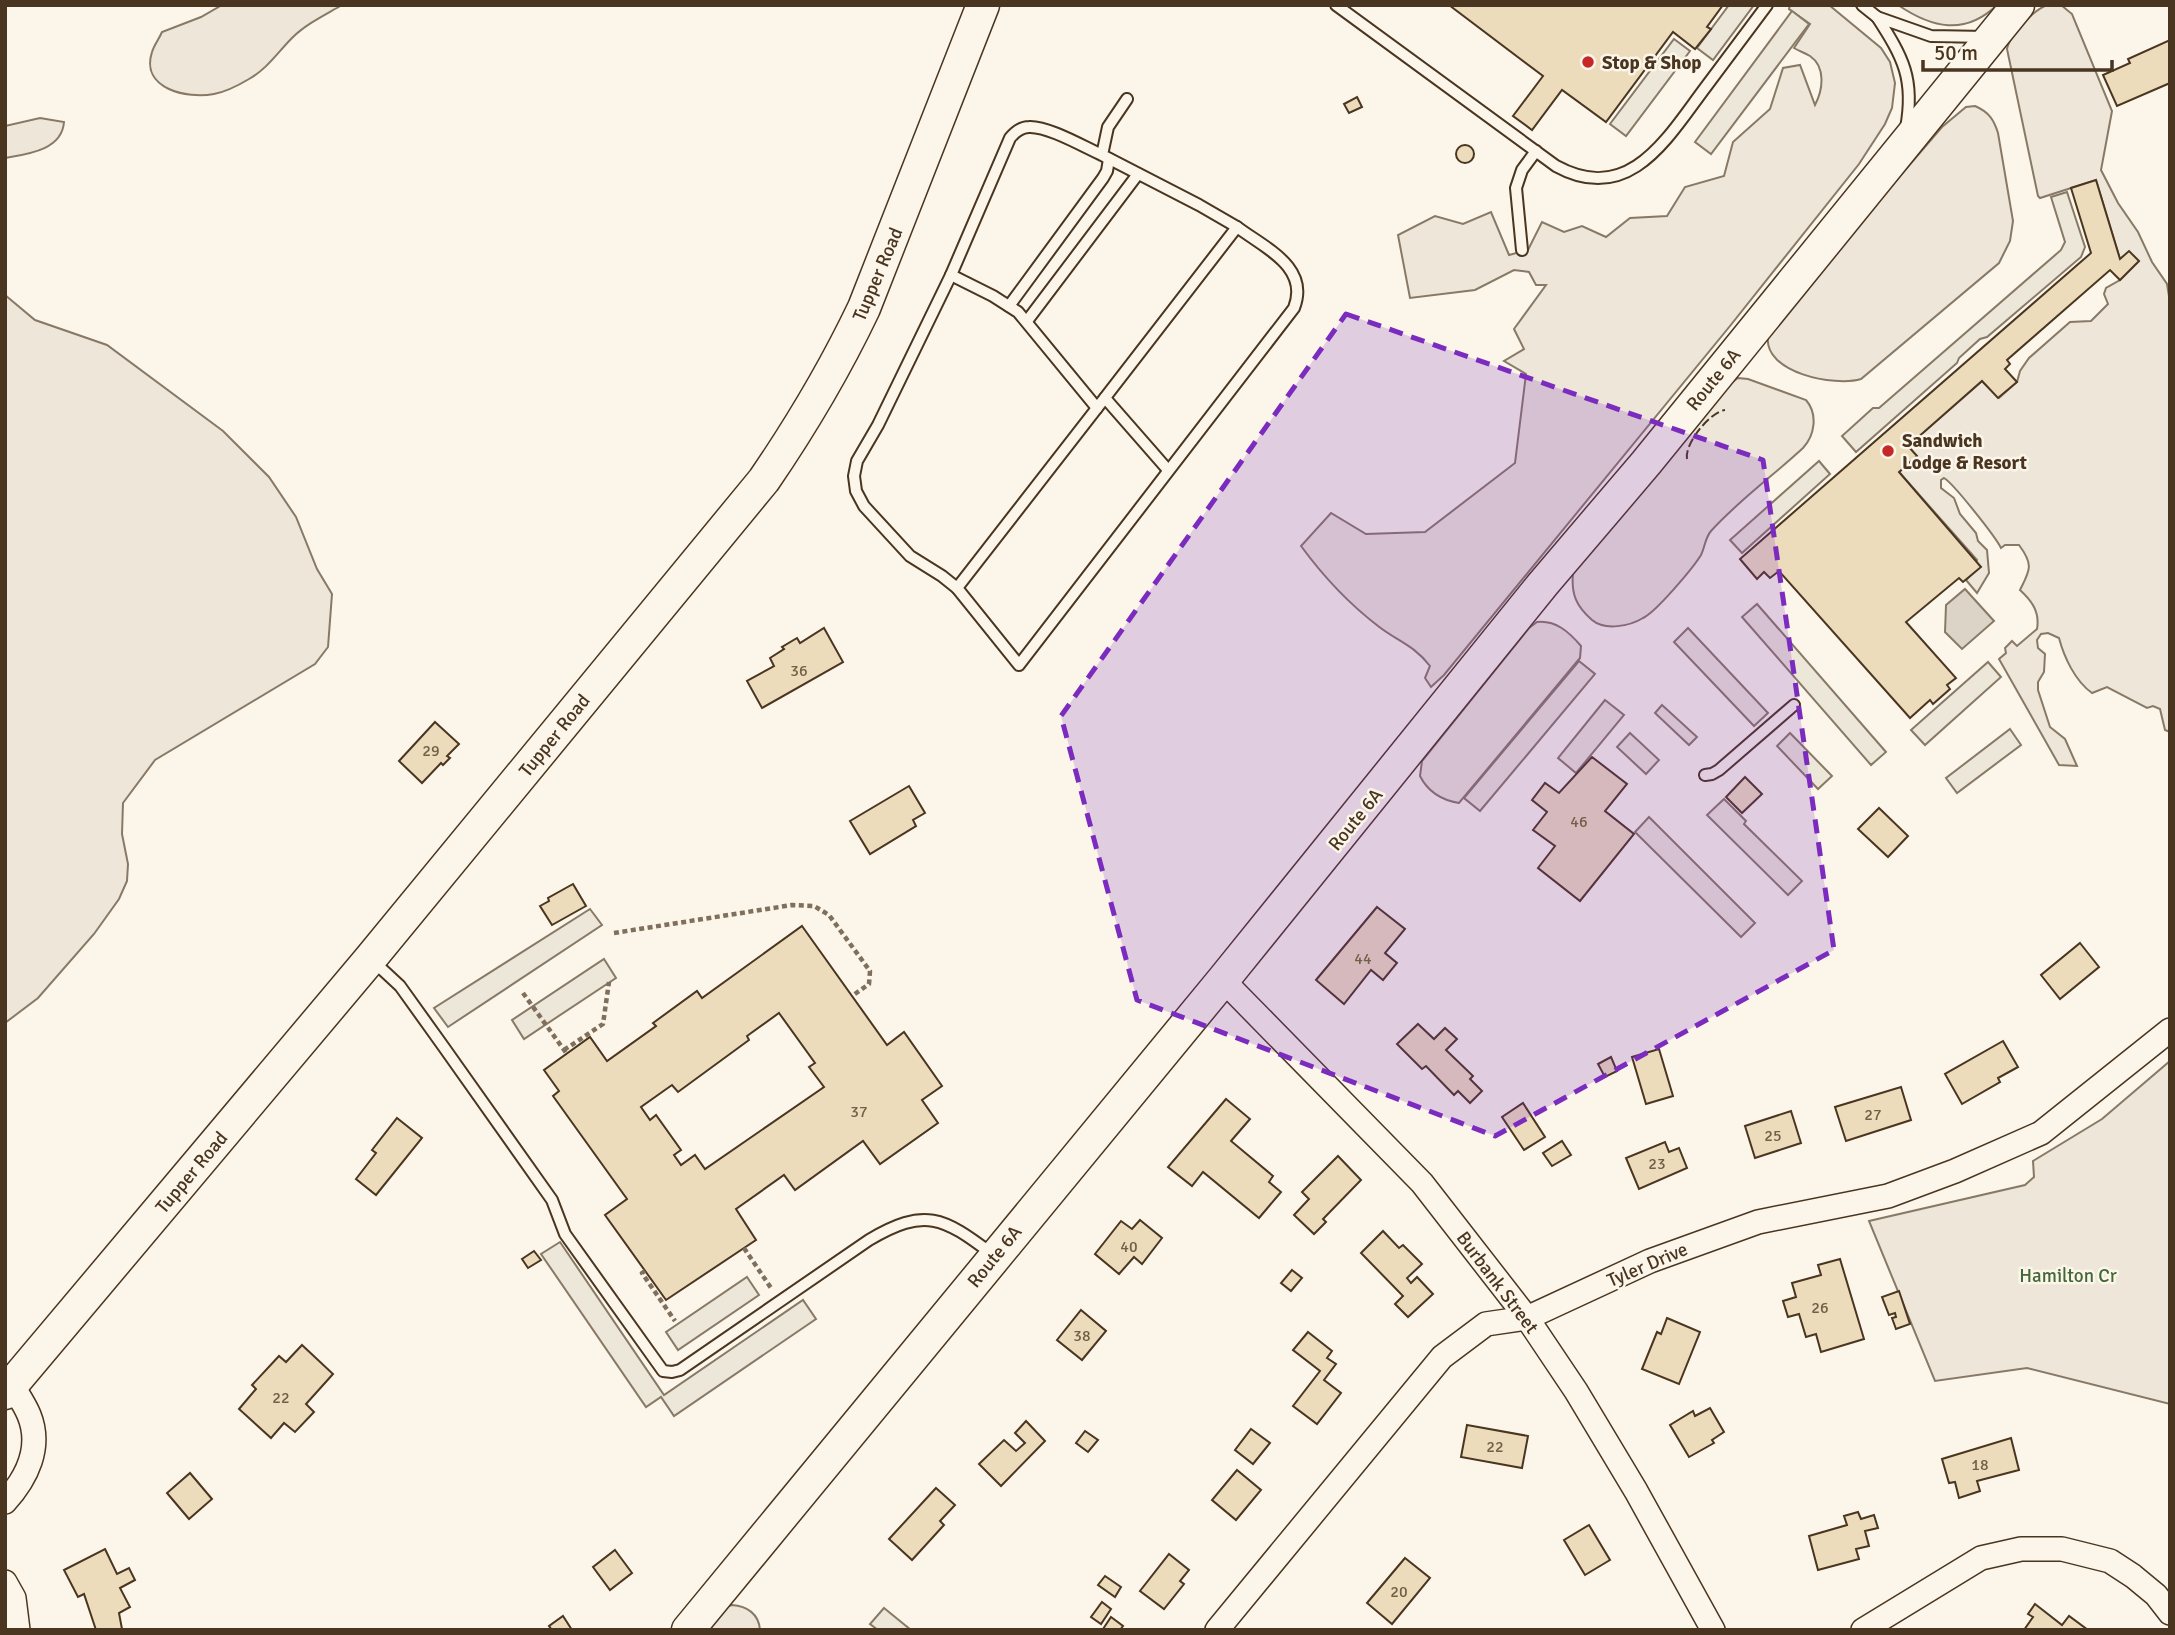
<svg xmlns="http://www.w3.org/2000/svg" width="2175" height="1635" font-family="Signika,sans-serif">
<rect width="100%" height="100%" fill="#fbf6e9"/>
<g fill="#ede6d9" stroke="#887966" stroke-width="2">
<path d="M 222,5 L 342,5 C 325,15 306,24 292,38 C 278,52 267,69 249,79 C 239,85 225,92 214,94 C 187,99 140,89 152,52 C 154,45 159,39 162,32 L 201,17 Z"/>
<path d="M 1790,5 L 1829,5 L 1881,48 L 1890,62 L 1895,83 L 1892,108 L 1885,124 L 1859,164 L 1730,326 L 1444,675 L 1431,687 L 1425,678 L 1430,666 C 1414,645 1397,641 1378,626 C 1348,603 1323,576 1301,546 L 1331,513 L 1366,534 L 1425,532 L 1515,463 L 1526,374 L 1504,361 L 1524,349 L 1514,329 L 1546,285 L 1536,285 L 1529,272 L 1514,270 L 1475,290 L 1410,298 L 1398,235 L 1435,216 L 1463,224 L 1491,212 L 1509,255 L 1528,250 L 1542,222 L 1564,232 L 1582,226 L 1606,237 L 1630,218 L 1667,216 L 1685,187 L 1724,176 L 1733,142 L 1770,109 L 1783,68 L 1800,65 L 1815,105 C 1823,90 1826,67 1810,56 C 1805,53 1799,51 1794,48 L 1810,24 L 1789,9 Z"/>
<path d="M 1898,5 L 1997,5 C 1965,36 1932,28 1898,5 Z"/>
<path d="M 2048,5 L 2061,5 L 2072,14 L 2112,111 L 2101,170 L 2118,203 L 2138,232 L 2152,262 L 2167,284 L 2170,302 L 2170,732 L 2165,730 L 2160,709 L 2153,706 L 2147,708 L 2107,687 L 2092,693 C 2075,681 2064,657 2059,638 L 2048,633 L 2041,634 L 2037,640 L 2038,648 L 2045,654 L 2044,672 L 2038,682 L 2038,690 L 2050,727 L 2065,739 L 2077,766 L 2059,765 L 1999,659 L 2006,653 L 2005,648 L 2012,641 L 2017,646 L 2037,629 C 2040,612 2032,601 2020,590 C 2030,570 2034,565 2019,545 L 2005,545 L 2001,548 C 1995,536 1953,483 1944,478 L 1941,480 L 1941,488 L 1954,498 L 1960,514 L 1976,533 L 1978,541 L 1987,550 L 1989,573 L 1977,593 L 1966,580 L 1980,567 L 1976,562 L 1977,560 L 1899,472 L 1917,457 L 1908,446 L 1982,381 L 1999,398 L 2017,382 L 2020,371 L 2029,358 L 2070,322 L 2091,321 L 2108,304 L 2104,294 L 2106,288 L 2120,280 L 2138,262 L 2120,259 L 2096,180 L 2040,198 L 2038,196 L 2007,49 C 2009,36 2035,8 2048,5 Z"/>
<path d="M 1975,106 C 1989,112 1994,120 1998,133 L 2013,221 L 2010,241 L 1999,263 L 1861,379 C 1835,387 1763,373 1768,336 L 1881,198 L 1942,127 L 1966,107 Z"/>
<path d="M 40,118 L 64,122 C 62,150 28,154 5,158 L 5,126 Z"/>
<path d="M 5,295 L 35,320 L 107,345 L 223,431 L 269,477 L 296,517 L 317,569 L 332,594 L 328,647 L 315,664 L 155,760 L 123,803 L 122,834 L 128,864 L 127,881 L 119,899 L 94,934 L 38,998 L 5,1023 Z"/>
<path d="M 1738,378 L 1748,379 L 1806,400 C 1818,414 1815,435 1803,448 C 1774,475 1738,501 1711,531 C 1705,538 1705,547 1701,555 C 1693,568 1656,612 1643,618 C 1630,626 1605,631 1592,620 C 1576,606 1571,594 1573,573 L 1728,385 Z"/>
<path d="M 1537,622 C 1556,620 1569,632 1581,646 L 1580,658 L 1459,803 C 1441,800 1428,792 1420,776 L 1422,761 L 1529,628 Z"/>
<path d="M 2170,1061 L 2170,1404 L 2027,1368 L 1935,1381 L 1869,1221 L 2025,1185 L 2034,1177 L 2033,1161 L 2102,1119 Z"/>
<path d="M 732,1605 C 747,1606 759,1614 760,1630 L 706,1630 L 726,1607 Z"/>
</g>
<g fill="#ede7d9" stroke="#887966" stroke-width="2">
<path d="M 1729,5 L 1754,5 L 1713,60 L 1697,48 Z"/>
<path d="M 1792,11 L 1809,24 L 1711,154 L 1695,142 Z"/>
<path d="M 1674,39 L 1690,51 L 1626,136 L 1610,124 Z"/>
<path d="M 2067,192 L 2085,247 L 2081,257 L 1987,337 L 1980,339 L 1959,358 L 1957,363 L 1856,452 L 1842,436 L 1873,408 L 1879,408 L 2061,250 L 2065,242 L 2051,197 Z"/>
<path d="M 1819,461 L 1830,474 L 1742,553 L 1730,540 Z"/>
<path d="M 1757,604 L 1886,752 L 1871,765 L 1742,617 Z"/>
<path d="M 1688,628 L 1768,713 L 1754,726 L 1674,642 Z"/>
<path d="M 1579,661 L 1595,674 L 1480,811 L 1464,798 Z"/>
<path d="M 1988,662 L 2001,677 L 1925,745 L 1911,730 Z"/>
<path d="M 1605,700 L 1624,715 L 1576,773 L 1558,758 Z"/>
<path d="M 1662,705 L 1697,737 L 1689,745 L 1655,713 Z"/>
<path d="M 2010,729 L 2021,745 L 1957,793 L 1946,778 Z"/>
<path d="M 1630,733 L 1659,760 L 1646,774 L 1617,747 Z"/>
<path d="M 1790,733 L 1832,776 L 1818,789 L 1777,746 Z"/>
<path d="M 1724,799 L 1746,821 L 1744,824 L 1802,881 L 1788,895 L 1707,815 Z"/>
<path d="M 1649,817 L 1755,923 L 1741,937 L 1635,832 Z"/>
<path d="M 590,909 L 602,925 L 448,1027 L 434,1008 Z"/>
<path d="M 604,959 L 616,978 L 524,1039 L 512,1020 Z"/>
<path d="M 560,1242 L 664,1395 L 803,1300 L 816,1319 L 674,1416 L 661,1397 L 646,1407 L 541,1254 Z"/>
<path d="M 747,1277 L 759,1295 L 678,1350 L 666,1332 Z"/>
<path d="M 884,1608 L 911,1630 L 878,1630 L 870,1624 Z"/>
</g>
<path fill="#dcd4c6" stroke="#887966" stroke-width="2" d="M 1965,589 L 1994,621 L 1962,649 L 1945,632 L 1946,605 Z"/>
<g fill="#ecdcbc" stroke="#4a3520" stroke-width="2" fill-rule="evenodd">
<path d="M 1449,5 L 1723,5 L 1707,27 L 1711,29 L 1695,49 L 1673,32 L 1606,122 L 1562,90 L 1532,130 L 1513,116 L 1543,76 Z"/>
<path d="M 2170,40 L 2170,83 L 2117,106 L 2103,75 L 2130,63 L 2128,59 Z"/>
<path d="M 1357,97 L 1362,107 L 1349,113 L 1344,104 Z"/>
<circle cx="1465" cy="154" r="9"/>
<path d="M 2096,180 L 2120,259 L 2129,251 L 2139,261 L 2120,280 L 2110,270 L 2007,360 L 2010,364 L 2005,369 L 2017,382 L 1998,398 L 1982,381 L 1908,446 L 1917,456 L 1899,472 L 1981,567 L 1963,582 L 1959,578 L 1906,622 L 1956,678 L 1947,685 L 1950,689 L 1933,704 L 1930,700 L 1910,718 L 1779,571 L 1770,578 L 1764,572 L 1757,579 L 1740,559 L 2091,253 L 2071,188 Z"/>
<path d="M 824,628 L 843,662 L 762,708 L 747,681 L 774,666 L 770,658 L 784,649 L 782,647 L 797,638 L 800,643 Z"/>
<path d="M 435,722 L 459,744 L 447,756 L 450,758 L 443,765 L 441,763 L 422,783 L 399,761 Z"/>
<path d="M 1592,757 L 1627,784 L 1605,811 L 1634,834 L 1580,901 L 1538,868 L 1555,846 L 1533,830 L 1547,812 L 1532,800 L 1545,783 L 1559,793 Z"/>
<path d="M 1745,777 L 1762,794 L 1742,813 L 1726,797 Z"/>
<path d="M 909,786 L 925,813 L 913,820 L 916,826 L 870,854 L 850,821 Z"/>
<path d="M 1879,808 L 1908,836 L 1888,857 L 1858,829 Z"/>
<path d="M 573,884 L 586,906 L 552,925 L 540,906 L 549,901 L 548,898 Z"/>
<path d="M 1377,907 L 1405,929 L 1385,953 L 1397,963 L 1383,980 L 1371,970 L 1344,1004 L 1316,980 Z"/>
<path d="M 802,926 L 887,1045 L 904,1032 L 942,1086 L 922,1100 L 938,1123 L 880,1164 L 863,1141 L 795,1190 L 784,1175 L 736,1209 L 756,1240 L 666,1300 L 605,1215 L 627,1199 L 553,1096 L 559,1091 L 544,1070 L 590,1037 L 607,1061 L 656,1026 L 653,1023 L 697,991 L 702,998 ZM 779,1013 L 815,1063 L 809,1067 L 824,1087 L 705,1169 L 695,1155 L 681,1165 L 674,1155 L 681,1150 L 656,1115 L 650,1120 L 641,1107 L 672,1085 L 678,1092 L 749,1040 L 747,1036 Z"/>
<path d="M 2080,943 L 2099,967 L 2060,999 L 2041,975 Z"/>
<path d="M 1418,1024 L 1434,1039 L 1445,1028 L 1457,1039 L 1446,1050 L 1473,1076 L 1470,1079 L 1482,1091 L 1470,1103 L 1458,1091 L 1454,1095 L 1426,1066 L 1422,1069 L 1397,1044 Z"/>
<path d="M 2003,1041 L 2018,1067 L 1998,1078 L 2000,1082 L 1962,1104 L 1945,1074 Z"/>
<path d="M 1659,1049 L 1673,1096 L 1646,1104 L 1632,1057 Z"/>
<path d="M 1611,1057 L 1617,1071 L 1605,1077 L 1598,1064 Z"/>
<path d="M 1901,1087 L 1911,1120 L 1846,1141 L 1835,1107 Z"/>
<path d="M 1226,1099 L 1250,1119 L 1231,1141 L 1273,1176 L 1269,1182 L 1281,1192 L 1259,1218 L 1203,1172 L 1192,1186 L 1168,1167 Z"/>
<path d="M 1523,1103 L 1545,1137 L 1524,1150 L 1502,1117 Z"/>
<path d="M 1791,1111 L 1801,1143 L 1755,1158 L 1745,1126 Z"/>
<path d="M 397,1118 L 422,1138 L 376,1195 L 356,1179 L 376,1153 L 372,1150 Z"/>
<path d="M 1562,1141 L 1571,1155 L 1552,1166 L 1543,1153 Z"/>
<path d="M 1665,1142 L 1669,1152 L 1679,1148 L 1687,1168 L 1639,1189 L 1626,1158 Z"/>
<path d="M 1338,1156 L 1361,1180 L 1323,1219 L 1326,1222 L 1314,1234 L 1294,1215 L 1309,1199 L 1302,1192 Z"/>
<path d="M 1140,1220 L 1162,1238 L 1142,1264 L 1134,1257 L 1119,1274 L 1095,1254 L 1121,1221 L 1132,1229 Z"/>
<path d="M 1383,1231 L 1399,1248 L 1403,1245 L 1422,1264 L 1407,1278 L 1411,1283 L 1417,1277 L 1433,1294 L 1408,1317 L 1395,1304 L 1403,1296 L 1361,1253 Z"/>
<path d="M 534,1251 L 541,1260 L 528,1268 L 522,1259 Z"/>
<path d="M 1840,1259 L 1864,1339 L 1821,1352 L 1816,1334 L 1806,1337 L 1799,1314 L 1788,1317 L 1783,1301 L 1796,1297 L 1792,1283 L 1821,1275 L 1818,1265 Z"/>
<path d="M 1292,1270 L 1302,1278 L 1291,1291 L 1281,1283 Z"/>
<path d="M 1899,1291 L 1910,1324 L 1896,1329 L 1892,1318 L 1896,1317 L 1895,1313 L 1889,1315 L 1882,1297 Z"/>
<path d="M 1081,1310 L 1106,1331 L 1082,1360 L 1057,1340 Z"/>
<path d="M 1667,1318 L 1700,1332 L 1679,1384 L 1642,1369 L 1657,1332 L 1661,1334 Z"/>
<path d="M 1308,1332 L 1332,1351 L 1327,1358 L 1336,1364 L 1324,1380 L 1341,1393 L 1317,1424 L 1293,1406 L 1320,1371 L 1293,1350 Z"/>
<path d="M 302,1345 L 333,1374 L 306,1404 L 314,1412 L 295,1432 L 284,1423 L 271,1438 L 239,1409 L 256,1389 L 252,1385 L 279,1356 L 286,1362 Z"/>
<path d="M 1710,1408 L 1724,1432 L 1712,1440 L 1714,1443 L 1689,1457 L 1670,1425 L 1693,1411 L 1695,1416 Z"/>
<path d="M 1026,1421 L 1045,1441 L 1001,1486 L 979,1464 L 1004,1440 L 1016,1451 L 1025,1443 L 1015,1433 Z"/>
<path d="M 1467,1425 L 1528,1436 L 1522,1468 L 1461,1457 Z"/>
<path d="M 1251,1429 L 1270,1443 L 1253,1464 L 1235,1450 Z"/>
<path d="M 1085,1431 L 1098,1440 L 1088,1452 L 1076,1443 Z"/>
<path d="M 2011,1438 L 2019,1470 L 1977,1481 L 1980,1491 L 1959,1498 L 1955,1482 L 1949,1483 L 1942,1459 Z"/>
<path d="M 1237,1470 L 1261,1490 L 1236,1520 L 1212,1500 Z"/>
<path d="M 190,1473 L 212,1499 L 189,1519 L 167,1493 Z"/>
<path d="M 936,1488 L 955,1505 L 940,1521 L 944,1525 L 912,1560 L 889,1539 Z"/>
<path d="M 1858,1512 L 1861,1519 L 1874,1515 L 1878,1528 L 1865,1531 L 1869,1546 L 1856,1549 L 1859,1559 L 1818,1570 L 1809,1536 L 1847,1525 L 1844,1516 Z"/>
<path d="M 1589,1525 L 1610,1560 L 1585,1575 L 1564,1540 Z"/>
<path d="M 105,1549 L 117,1574 L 129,1568 L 135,1580 L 120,1588 L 130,1607 L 119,1613 L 122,1629 L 96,1630 L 84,1594 L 78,1597 L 64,1570 Z"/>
<path d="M 615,1550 L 632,1573 L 610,1590 L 593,1567 Z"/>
<path d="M 1169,1554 L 1189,1570 L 1180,1581 L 1184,1584 L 1164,1609 L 1140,1591 Z"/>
<path d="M 1405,1558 L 1430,1578 L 1392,1624 L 1367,1603 Z"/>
<path d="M 1105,1576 L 1121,1587 L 1115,1597 L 1098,1585 Z"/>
<path d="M 1102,1602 L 1111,1609 L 1101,1624 L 1091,1617 Z"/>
<path d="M 2035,1604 L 2062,1625 L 2069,1616 L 2088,1630 L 2024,1630 L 2033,1617 L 2028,1614 Z"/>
<path d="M 563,1616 L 572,1630 L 552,1630 L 549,1626 Z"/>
<path d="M 1111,1617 L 1123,1626 L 1120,1630 L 1103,1629 Z"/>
</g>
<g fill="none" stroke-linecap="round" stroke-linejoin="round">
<g stroke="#4a3520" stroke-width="14">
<g id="lane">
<path d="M 1336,5 L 1556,166 C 1627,205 1665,142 1702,92 C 1724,63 1745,34 1767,5"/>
<path d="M 1862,5 L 1877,17"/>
<path d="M 1906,128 C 1915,79 1903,57 1877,17 L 1931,36 L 1986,37"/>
<path d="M 1102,155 C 1084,147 1048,126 1029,127 C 1021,127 1015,132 1010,138 L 951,275 L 993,296 L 1018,312 L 1097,408 L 1237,227 L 1199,205 L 1102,155 L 1108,127 L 1127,99"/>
<path d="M 1522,250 L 1516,188 L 1522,170 L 1536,151"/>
<path d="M 951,275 L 878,425 L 857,461 L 854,476 L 856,491 L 864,506 L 910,556 L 942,576 L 957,588"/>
<path d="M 1009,306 L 1103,178 L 1107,171 L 1109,159"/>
<path d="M 1027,321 L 1138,174"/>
<path d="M 1105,398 L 1168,470"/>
<path d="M 1097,408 L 957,588 L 1019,665 L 1294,308 C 1310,267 1265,248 1237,227"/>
<path d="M 1705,775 L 1712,774 L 1719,770 L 1794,705"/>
<path d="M 372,960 L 400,986 L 443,1046 L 552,1200 L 565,1234 L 663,1371 L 672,1372 L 680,1370 L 869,1240 C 925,1207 943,1217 992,1254"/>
</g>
</g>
<g stroke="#4a3520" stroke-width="26">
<g id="street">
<path d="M 1223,980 L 1422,1183 L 1527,1318 L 1576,1391 L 1636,1491 L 1713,1630"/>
<path d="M 5,1502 C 27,1478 42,1447 29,1415 C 25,1405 18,1395 12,1385"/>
<path d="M 5,1582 L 14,1598 L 18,1630"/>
<path d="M 1217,1630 L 1442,1357 L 1486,1324 L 1527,1318 L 1650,1261 L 1758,1222 L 1888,1196 L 1955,1171 L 2041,1133 L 2170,1030"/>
<path d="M 1863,1630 L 1981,1558 L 2021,1549 L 2062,1549 L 2110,1561 L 2133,1576 L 2156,1595 L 2170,1613"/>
</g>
</g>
<g stroke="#4a3520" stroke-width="35">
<g id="secondary">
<path d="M 5,1393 L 370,959 L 764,480 C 803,423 834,371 864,308 L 983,5"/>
<path d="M 688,1630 L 1223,980 L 1543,584 L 1646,463 L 2018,5"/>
</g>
</g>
<g stroke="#7f6f5c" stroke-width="4.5" stroke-dasharray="5 3.5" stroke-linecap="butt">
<path d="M 614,933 L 792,905 L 814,906 L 829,915 L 870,971 L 869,984 L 852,996"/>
<path d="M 523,993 L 567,1054"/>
<path d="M 564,1050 L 603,1024 L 609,982"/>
<path d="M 744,1248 L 771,1288"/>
<path d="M 645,1271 L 642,1273 L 675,1321"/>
</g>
<use href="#lane" stroke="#fbf6e9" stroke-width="10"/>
<use href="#street" stroke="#fbf6e9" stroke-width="23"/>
<use href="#secondary" stroke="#fbf6e9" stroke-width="32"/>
<path stroke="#4a3520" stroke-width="2" stroke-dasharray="9 3.5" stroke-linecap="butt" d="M 1687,459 C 1684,444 1710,412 1725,410"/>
</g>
<path fill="#7b2cbf" fill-opacity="0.2" stroke="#7b2cbf" stroke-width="5" stroke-dasharray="14 9" stroke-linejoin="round" d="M 1346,314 L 1763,460 L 1834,950 L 1495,1136 L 1137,1000 L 1061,716 Z"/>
<g fill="#c62828" stroke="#fbf6e9" stroke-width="2.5">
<circle cx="1588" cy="62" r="7"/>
<circle cx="1888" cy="451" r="7"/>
</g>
<g text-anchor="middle" stroke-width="5" stroke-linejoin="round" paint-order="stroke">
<g font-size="16" fill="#725f47">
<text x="799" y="676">36</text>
<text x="431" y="756">29</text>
<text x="1579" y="827">46</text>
<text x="1363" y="964">44</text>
<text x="859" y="1117">37</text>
<text x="1873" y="1120">27</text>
<text x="1773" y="1141">25</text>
<text x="1657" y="1169">23</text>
<text x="1129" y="1252">40</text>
<text x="1820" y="1313">26</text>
<text x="1082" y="1341">38</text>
<text x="281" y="1403">22</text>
<text x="1495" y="1452">22</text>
<text x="1980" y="1470">18</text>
<text x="1399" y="1597">20</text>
</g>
<g font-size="19" font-weight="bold" fill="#4a3520" stroke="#fbf6e9" text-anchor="start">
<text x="1602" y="69">Stop &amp; Shop</text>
<text x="1902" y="447">Sandwich<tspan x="1902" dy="22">Lodge &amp; Resort</tspan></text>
</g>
<g font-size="19" fill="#4a3520" stroke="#fbf6e9">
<text transform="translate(877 274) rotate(-67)" y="7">Tupper Road</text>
<text transform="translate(1713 379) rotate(-51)" y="7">Route 6A</text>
<text transform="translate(554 735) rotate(-51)" y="7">Tupper Road</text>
<text transform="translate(1355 819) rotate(-51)" y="7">Route 6A</text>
<text transform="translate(191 1172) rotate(-50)" y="7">Tupper Road</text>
<text transform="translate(994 1256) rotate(-51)" y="7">Route 6A</text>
<text transform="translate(1647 1264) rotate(-23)" y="7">Tyler Drive</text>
<text transform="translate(1498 1282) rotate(53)" y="7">Burbank Street</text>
</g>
<g font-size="19" fill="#436837" stroke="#fbf6e9">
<text x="2068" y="1282">Hamilton Cr</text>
</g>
</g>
<rect width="2175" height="1635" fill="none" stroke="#4a3520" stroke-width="14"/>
<path d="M1923 60v10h189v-10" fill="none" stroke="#4a3520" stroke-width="3.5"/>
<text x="1934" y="60" font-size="21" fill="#4a3520" stroke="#fbf6e9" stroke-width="5" paint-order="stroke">50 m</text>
</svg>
